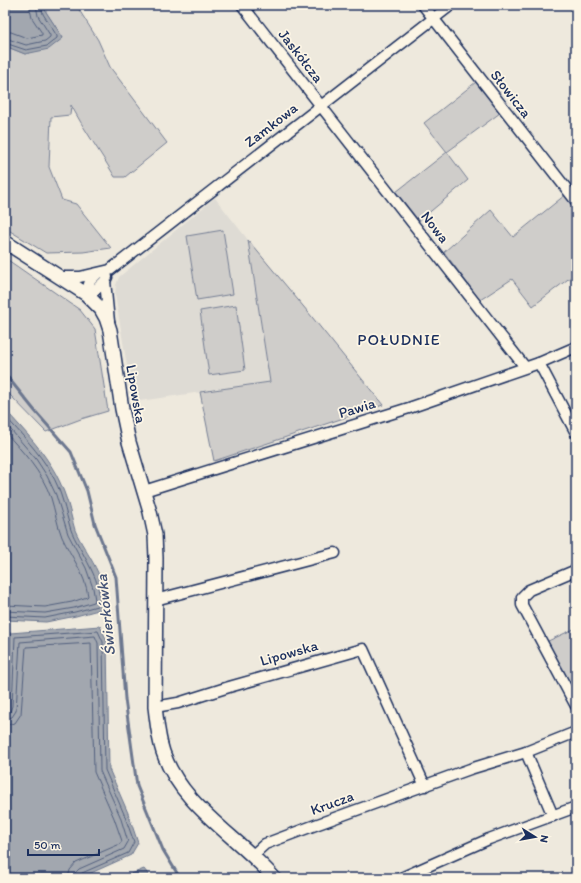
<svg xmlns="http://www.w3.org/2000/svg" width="581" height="883" font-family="Itim,sans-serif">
<rect width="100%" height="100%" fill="#eee9dd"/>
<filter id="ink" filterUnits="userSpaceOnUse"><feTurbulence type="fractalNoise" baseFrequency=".025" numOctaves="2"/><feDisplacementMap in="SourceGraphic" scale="8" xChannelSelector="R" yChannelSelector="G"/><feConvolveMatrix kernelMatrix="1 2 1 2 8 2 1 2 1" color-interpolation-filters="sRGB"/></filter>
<g filter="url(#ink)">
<path fill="#dedbd4" d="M 215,198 L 248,240 L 270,382 L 133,402 L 115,294 L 116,285 L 119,277 Z"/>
<g fill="#cfcdca" stroke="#757e94">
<path d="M 44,5 L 76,5 L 98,40 L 110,67 L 167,143 L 125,177 L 115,177 C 101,153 84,130 71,105 L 70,115 L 51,117 L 49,167 L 62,200 L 76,204 L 111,248 L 83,252 L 46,253 L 5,228 L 5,46 L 25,54 L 63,38 L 46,12 Z"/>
<path d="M 476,82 L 500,113 L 447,152 L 468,180 L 419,221 L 396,192 L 447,152 L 424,123 Z"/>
<path d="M 565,195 L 576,209 L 576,273 L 533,306 L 512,279 L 480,300 L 444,252 L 491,210 L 513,237 Z"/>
<path d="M 223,230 L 233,294 L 197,300 L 187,236 Z"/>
<path d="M 248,240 L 308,312 L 383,405 L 214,461 L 200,392 L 270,382 Z"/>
<path d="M 5,258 L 80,310 L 95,329 L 108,411 L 81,419 L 46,432 L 9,394 L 5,385 Z"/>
<path d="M 236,305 L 245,370 L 209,375 L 200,311 Z"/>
<path d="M 576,628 L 576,695 L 546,642 Z"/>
<path d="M 10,633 L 8,705 L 5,722 L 5,641 Z"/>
</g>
<g fill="#a2a7af" stroke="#6c778f">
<path d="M 5,5 L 44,5 L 46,12 L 63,38 L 49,49 L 25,54 L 5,46 Z"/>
<path d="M 5,411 C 11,415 15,421 20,426 C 38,446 55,467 64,492 C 69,504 71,517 75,530 C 85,554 111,580 102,609 L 76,616 L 46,622 L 5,620 Z"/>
<path d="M 100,626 L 107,641 L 109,769 L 128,813 L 138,843 L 131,855 L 80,878 L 5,878 L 5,722 L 8,705 L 10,633 Z"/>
<path d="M 144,869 L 151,878 L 121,878 Z"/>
</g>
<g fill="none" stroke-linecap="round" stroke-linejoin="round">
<g stroke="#515f7e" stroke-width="1">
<path d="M 5,32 L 11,32 L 27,38 L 42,35 L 42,33 L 32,18 L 29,5"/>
<path d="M 5,38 L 26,45 L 45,41 L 50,37 L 50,35 L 38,16 L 36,5"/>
<path d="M 5,43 L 26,50 L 47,46 L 57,38 L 57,36 L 43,14 L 41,5"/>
<path d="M 5,416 C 21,434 39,452 51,473 C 62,491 65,511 71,530 C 77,547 109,590 97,606 L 75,612 L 45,618 L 5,616"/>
<path d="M 5,423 L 36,459 L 47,476 L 56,495 L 68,534 L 86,568 L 93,588 L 95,600 L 94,602 L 74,608 L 45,613 L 5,611"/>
<path d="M 5,432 C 23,452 42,472 51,498 C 55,511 57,524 62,537 C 71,557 85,573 88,596 L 87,597 L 72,602 L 45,607 L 5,605"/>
<path d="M 5,714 L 10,712 L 12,706 L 15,637 L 98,631 L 103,642 L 105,770 L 124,814 L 134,842 L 128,853 L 82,873 L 80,875 L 79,878"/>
<path d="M 5,719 L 12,717 L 16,711 L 20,642 L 95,636 L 98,643 L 100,771 L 120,816 L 128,842 L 124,849 L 79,869 L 75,873 L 74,878"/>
<path d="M 5,725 L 15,723 L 21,714 L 26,647 L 91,643 L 94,772 L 114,818 L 122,841 L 120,844 L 76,863 L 70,870 L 68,878"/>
</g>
<path stroke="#6c778f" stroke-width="3" d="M 5,369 L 6,375 L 35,411 L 71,452 L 87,491 L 95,524 L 116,577 L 125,699 L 137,786 L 163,850 L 180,878"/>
<g stroke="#1b2f5e" stroke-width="13">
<g id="minor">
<path d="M 242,5 L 525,367"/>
<path d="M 423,5 L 576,201"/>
<path d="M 60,277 L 80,277 L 110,270 L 451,5"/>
<path d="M 105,281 L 109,322"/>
<path d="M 86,294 L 90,281 L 97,274"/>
<path d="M 89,296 L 105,281 L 107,277"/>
<path d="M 539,363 L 576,433"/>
<path d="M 144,491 L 409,408 L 539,363 L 576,347"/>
<path d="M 576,570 L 529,590 L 522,597 L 522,605 L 576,706"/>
<path d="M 155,600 L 335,553"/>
<path d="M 155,707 L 178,703 L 229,687 L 363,649 L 425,786"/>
<path d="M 526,752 L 553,816"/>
<path d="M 253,855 L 265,844 L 318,824 L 470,769 L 526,752 L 576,732"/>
<path d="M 401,878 L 489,839 L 576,807"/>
</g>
</g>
<g stroke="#1b2f5e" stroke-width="16">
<path id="tertiary" d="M 5,242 L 86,294 L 101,309 L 106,318 L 110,330 L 122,409 L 129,442 L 150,512 L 155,535 L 156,558 L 155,707 C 157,722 158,737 163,752 C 181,806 239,837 274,878"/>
</g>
<use href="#minor" stroke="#fcf5e5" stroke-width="10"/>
<use href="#tertiary" stroke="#fcf5e5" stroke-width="13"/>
</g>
</g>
<g text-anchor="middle" stroke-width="3.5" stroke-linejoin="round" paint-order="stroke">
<g font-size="15" fill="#1b2f5e" stroke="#fcf5e5">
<text transform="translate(301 56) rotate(52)" y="5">Jaskółcza</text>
<text transform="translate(511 94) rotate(52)" y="5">Słowicza</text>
<text transform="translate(271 125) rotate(-38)" y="5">Zamkowa</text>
<text transform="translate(435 227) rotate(52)" y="5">Nowa</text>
<text transform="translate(136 394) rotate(80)" y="5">Lipowska</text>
<text transform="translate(357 408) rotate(-17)" y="5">Pawia</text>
<text transform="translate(289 653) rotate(-16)" y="5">Lipowska</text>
<text transform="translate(332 803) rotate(-20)" y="5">Krucza</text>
</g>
<g font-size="16" letter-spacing="1" fill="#1b2f5e" stroke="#fcf5e5">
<text x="399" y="345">POŁUDNIE</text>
</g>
<g font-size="16" font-style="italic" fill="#445376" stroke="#fcf5e5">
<text transform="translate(105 615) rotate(-96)" y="6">Świerkówka</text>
</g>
</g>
<rect width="581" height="883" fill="none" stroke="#fcf5e5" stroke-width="20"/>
<rect x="10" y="10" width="561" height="863" fill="none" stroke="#1b2f5e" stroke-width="1.5" filter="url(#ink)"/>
<g transform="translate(535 837) rotate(101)" stroke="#fcf5e5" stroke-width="3" paint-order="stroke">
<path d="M0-3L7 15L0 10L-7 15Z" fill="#1b2f5e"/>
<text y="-6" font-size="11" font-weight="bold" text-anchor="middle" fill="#1b2f5e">N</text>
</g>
<path d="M28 849v6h71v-6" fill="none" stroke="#1b2f5e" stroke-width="2"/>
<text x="34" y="849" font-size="12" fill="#1b2f5e" stroke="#fcf5e5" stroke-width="3" paint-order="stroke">50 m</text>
</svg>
